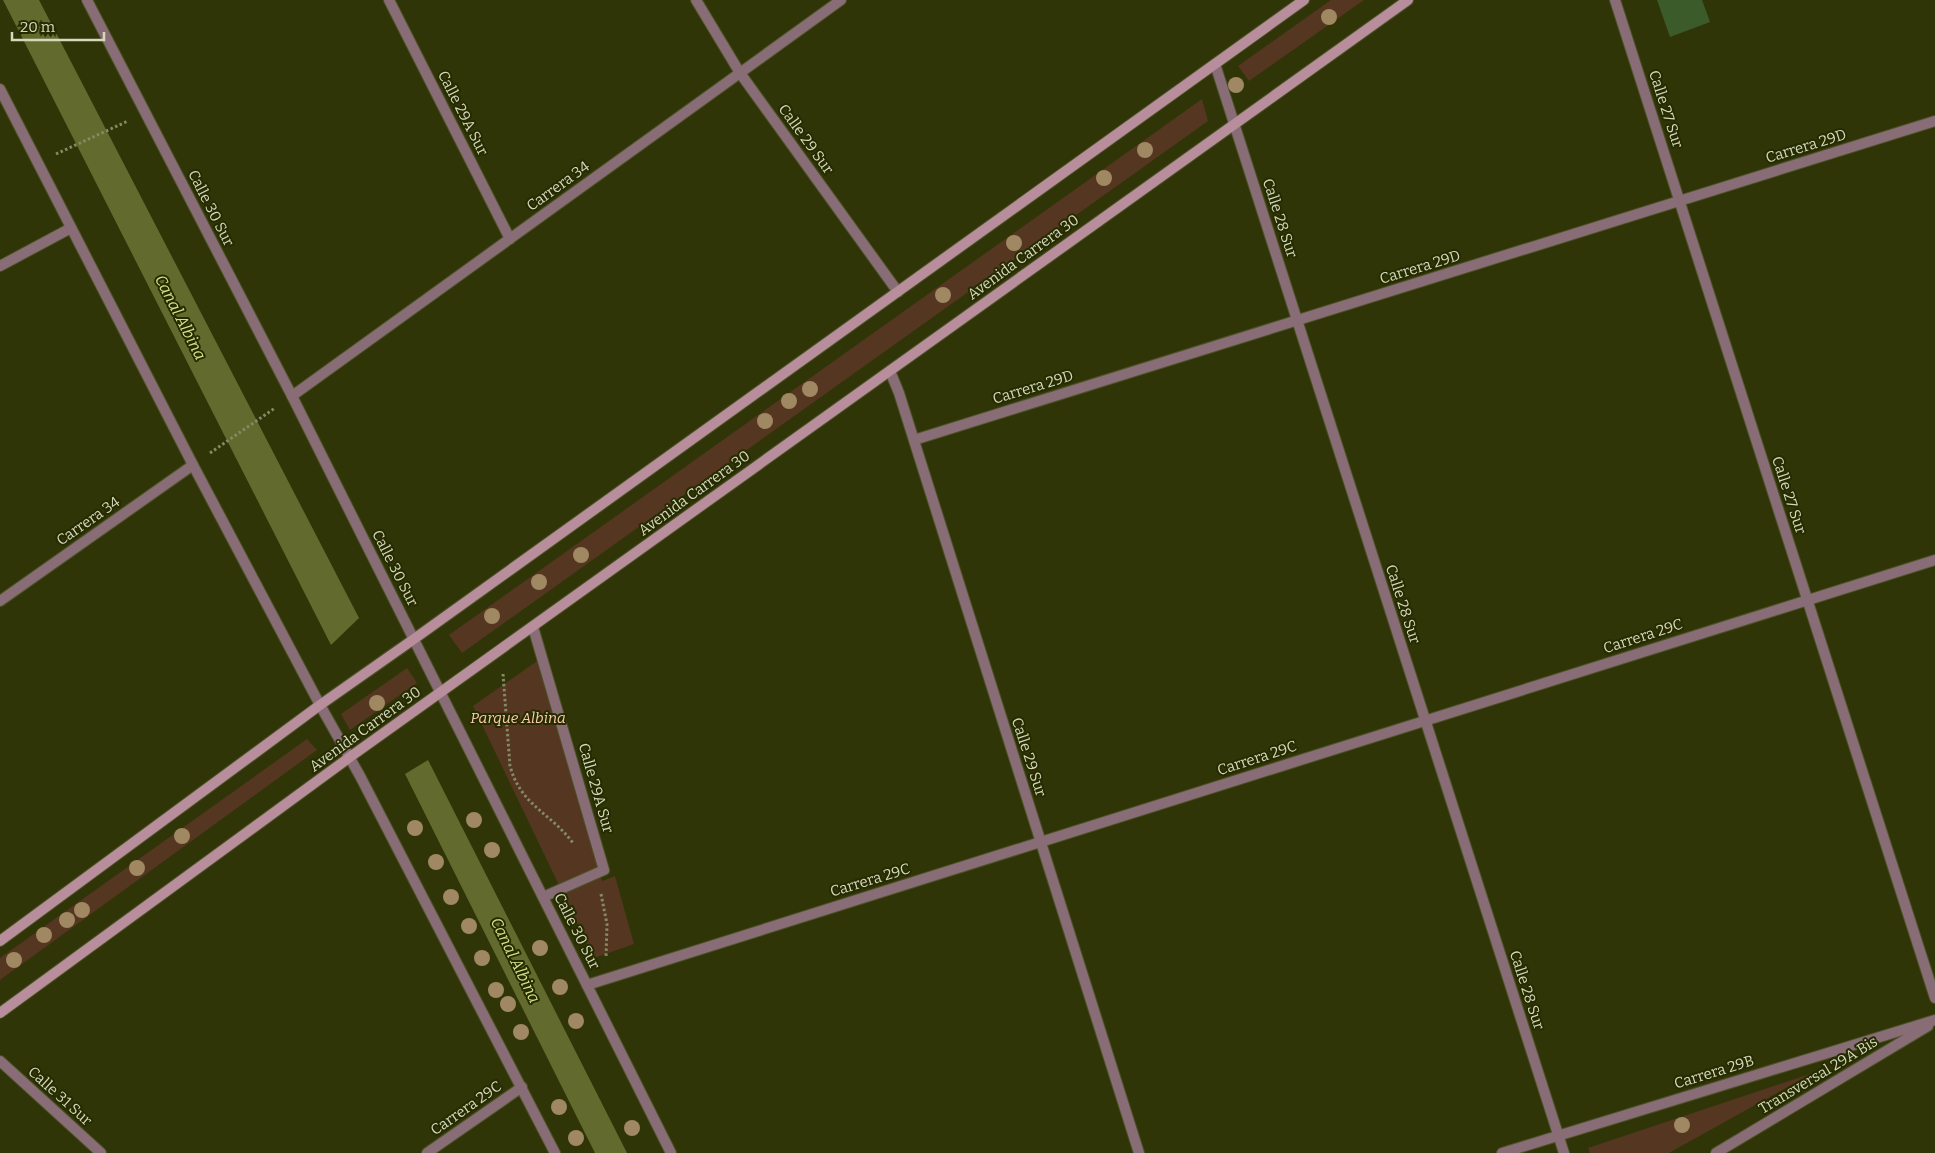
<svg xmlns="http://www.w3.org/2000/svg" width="1935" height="1153" font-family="Bitter,serif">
<rect width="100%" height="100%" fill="#303507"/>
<g fill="#553620">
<path d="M 1331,0 L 1364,0 L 1249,81 L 1238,66 Z"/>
<path d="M 1202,99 L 1208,121 L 462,653 L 449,635 Z"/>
<path d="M 537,661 L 602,881 L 615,876 L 634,944 L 594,958 L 473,706 Z"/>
<path d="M 407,668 L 417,683 L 350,730 L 341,714 Z"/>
<path d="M 307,739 L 317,750 L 0,980 L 0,958 Z"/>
<path d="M 1813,1073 L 1669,1153 L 1590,1153 L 1588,1148 Z"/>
</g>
<g fill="#626a2e">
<path d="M 3,0 L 39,0 L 359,618 L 331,645 Z"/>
<path d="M 428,760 L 627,1153 L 595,1153 L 405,774 Z"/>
</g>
<path fill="#3c5b2b" d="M 1657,0 L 1702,0 L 1710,22 L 1670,37 Z"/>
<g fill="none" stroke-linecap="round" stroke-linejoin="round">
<g stroke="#4d5327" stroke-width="12">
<path id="service" d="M 533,627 L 604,870 L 543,897"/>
</g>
<g stroke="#4d5327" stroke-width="12">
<g id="minor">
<path d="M 389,0 L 510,239"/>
<path d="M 696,0 L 740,73 L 898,292"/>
<path d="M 1615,0 L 1935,998"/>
<path d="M 1215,64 L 1564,1153"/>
<path d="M 0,266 L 71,228"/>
<path d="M 890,371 L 899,393 L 1139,1153"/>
<path d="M 292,396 L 841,0"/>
<path d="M 914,440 L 1935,121"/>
<path d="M 0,601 L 193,465"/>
<path d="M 587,985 L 1935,560"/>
<path d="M 0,1061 L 101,1153"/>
<path d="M 427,1153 L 522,1087"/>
<path d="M 1502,1153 L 1935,1020"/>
<path d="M 1716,1153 L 1928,1026"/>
</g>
</g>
<g stroke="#4d5327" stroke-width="12">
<g id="tertiary">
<path d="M 87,0 L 292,396 L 671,1153"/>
<path d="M 0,89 L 193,465 L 320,705 L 360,776 L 555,1153"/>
</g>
</g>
<g stroke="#4d5327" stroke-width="12">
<g id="secondary">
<path d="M 0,941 L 320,705 L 414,639 L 1304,0"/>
<path d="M 0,1013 L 350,757 L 1408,0"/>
</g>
</g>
<g stroke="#858a65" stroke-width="3" stroke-dasharray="2.5 2.5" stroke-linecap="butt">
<path d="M 56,154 L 128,121"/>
<path d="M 210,453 L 275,408"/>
<path d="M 503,674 L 510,766 C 521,806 551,813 573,843"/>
<path d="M 601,894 L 607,924 L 606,957"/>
</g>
<use href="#service" stroke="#886c76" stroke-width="10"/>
<use href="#minor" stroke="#886c76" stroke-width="10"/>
<use href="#tertiary" stroke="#886c76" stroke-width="10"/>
<use href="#secondary" stroke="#b88d9c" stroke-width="10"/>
</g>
<g fill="#a08862">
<circle cx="1329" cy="17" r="8"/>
<circle cx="1236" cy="85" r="8"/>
<circle cx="1145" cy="150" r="8"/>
<circle cx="1104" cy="178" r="8"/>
<circle cx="1014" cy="243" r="8"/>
<circle cx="943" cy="295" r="8"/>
<circle cx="810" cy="389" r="8"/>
<circle cx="789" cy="401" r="8"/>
<circle cx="765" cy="421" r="8"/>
<circle cx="581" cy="555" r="8"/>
<circle cx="539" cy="582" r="8"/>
<circle cx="492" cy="616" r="8"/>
<circle cx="377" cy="703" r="8"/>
<circle cx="474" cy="820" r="8"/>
<circle cx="415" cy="828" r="8"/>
<circle cx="182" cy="836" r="8"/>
<circle cx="492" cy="850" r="8"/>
<circle cx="436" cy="862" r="8"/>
<circle cx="137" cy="868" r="8"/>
<circle cx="451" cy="897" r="8"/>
<circle cx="82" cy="910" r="8"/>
<circle cx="67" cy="920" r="8"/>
<circle cx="469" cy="926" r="8"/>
<circle cx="44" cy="935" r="8"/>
<circle cx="540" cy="948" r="8"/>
<circle cx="482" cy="958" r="8"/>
<circle cx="14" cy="960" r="8"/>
<circle cx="560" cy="987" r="8"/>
<circle cx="496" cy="990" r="8"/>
<circle cx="508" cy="1004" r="8"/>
<circle cx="576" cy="1021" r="8"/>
<circle cx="521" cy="1032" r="8"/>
<circle cx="559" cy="1107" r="8"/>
<circle cx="1682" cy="1125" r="8"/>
<circle cx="632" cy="1128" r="8"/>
<circle cx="576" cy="1138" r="8"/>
</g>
<g text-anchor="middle" stroke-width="4" stroke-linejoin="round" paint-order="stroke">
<g font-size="15" fill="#d3d9bb" stroke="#262b00">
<text transform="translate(1666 109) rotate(72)" y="5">Calle 27 Sur</text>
<text transform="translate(463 113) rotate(63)" y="5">Calle 29A Sur</text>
<text transform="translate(806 139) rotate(54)" y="5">Calle 29 Sur</text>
<text transform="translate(1806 146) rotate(-17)" y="5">Carrera 29D</text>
<text transform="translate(558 186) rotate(-36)" y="5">Carrera 34</text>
<text transform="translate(211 208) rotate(63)" y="5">Calle 30 Sur</text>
<text transform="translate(1280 218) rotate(72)" y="5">Calle 28 Sur</text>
<text transform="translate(1023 257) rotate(-36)" y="5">Avenida Carrera 30</text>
<text transform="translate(1420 267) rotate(-17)" y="5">Carrera 29D</text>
<text transform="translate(1033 387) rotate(-17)" y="5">Carrera 29D</text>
<text transform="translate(694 493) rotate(-36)" y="5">Avenida Carrera 30</text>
<text transform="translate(1789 495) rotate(72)" y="5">Calle 27 Sur</text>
<text transform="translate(88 521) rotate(-35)" y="5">Carrera 34</text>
<text transform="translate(395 568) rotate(63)" y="5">Calle 30 Sur</text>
<text transform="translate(1403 604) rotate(72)" y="5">Calle 28 Sur</text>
<text transform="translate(1643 636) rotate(-18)" y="5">Carrera 29C</text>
<text transform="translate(365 729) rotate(-36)" y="5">Avenida Carrera 30</text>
<text transform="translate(1029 757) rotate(72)" y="5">Calle 29 Sur</text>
<text transform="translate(1257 758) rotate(-18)" y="5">Carrera 29C</text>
<text transform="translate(596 788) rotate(74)" y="5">Calle 29A Sur</text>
<text transform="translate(870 880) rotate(-17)" y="5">Carrera 29C</text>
<text transform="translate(577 931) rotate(63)" y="5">Calle 30 Sur</text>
<text transform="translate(1527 990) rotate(72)" y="5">Calle 28 Sur</text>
<text transform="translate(1714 1072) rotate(-17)" y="5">Carrera 29B</text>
<text transform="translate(1818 1075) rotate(-31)" y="5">Transversal 29A Bis</text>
<text transform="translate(60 1096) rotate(42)" y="5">Calle 31 Sur</text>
<text transform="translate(466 1108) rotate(-35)" y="5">Carrera 29C</text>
</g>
<g font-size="15" font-style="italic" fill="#fbccac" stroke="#262b00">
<text x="518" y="723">Parque Albina</text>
</g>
<g font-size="16" font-style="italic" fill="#d4e188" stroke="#262b00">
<text transform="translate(181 317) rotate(63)" y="6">Canal Albina</text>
<text transform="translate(516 960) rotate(64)" y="6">Canal Albina</text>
</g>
</g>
<path d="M12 32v8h92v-8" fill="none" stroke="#d3d9bb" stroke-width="2.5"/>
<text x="20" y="32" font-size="15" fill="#d3d9bb" stroke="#262b00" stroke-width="4" paint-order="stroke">20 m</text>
</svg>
